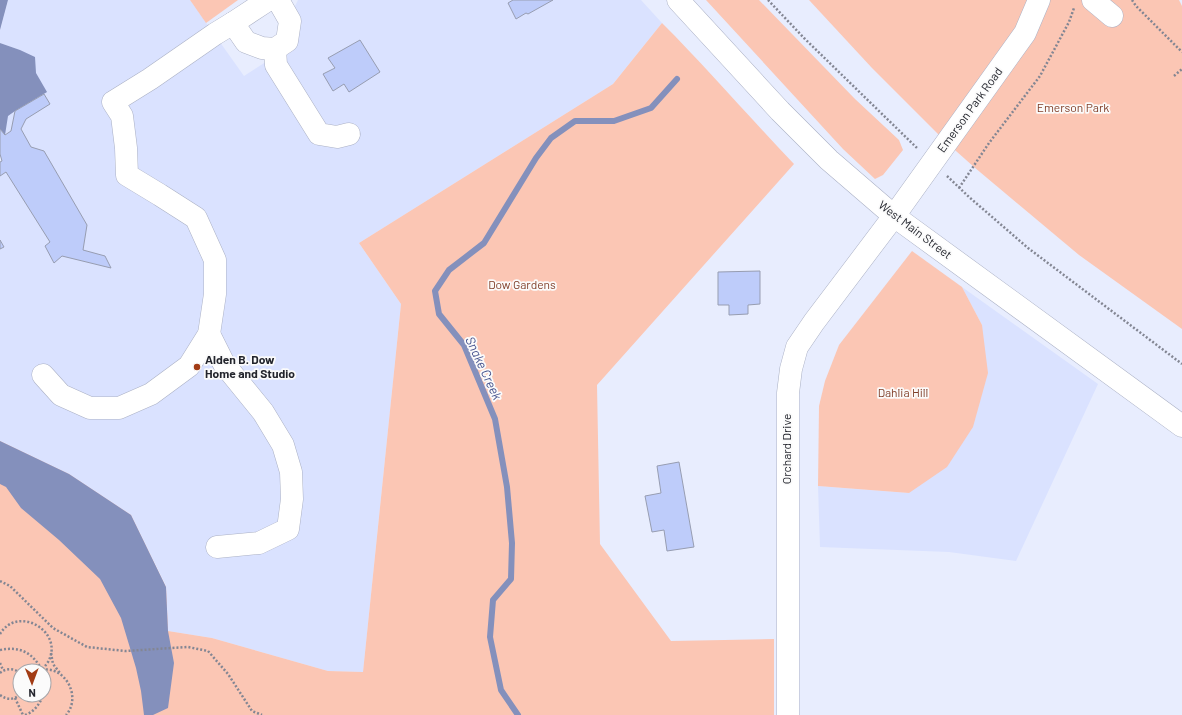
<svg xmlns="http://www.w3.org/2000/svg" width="1182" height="715" font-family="Barlow,sans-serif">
<rect width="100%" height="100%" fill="#e8edfe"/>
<g fill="#dae2ff">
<path d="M 8,0 L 190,0 L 244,76 L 297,42 L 295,6 L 298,0 L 641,0 L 662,23 L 613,84 L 359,243 L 401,304 L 363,672 L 328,671 L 212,638 L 168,631 L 166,586 L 131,515 L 68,474 L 0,441 L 0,162 L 2,161 L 0,154 L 0,129 L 20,50 L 0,43 L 0,30 Z"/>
<path d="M 962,287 L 1098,384 L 1016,561 L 949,552 L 820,547 L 818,486 L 909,493 L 982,325 Z"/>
</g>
<g fill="#fbc6b4" fill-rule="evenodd">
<path d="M 190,0 L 238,0 L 206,23 Z"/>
<path d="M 706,0 L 759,0 L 855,99 L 899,140 L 903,150 L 883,175 L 875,179 L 843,149 Z"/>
<path d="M 809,0 L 1179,0 L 1182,6 L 1182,329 L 1079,255 L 974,167 L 947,143 L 872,68 Z"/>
<path d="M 662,23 C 708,69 750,118 794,164 L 597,385 L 600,544 L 671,641 L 774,639 L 774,715 L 0,715 L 0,441 L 69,474 L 131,515 L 166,587 L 168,631 L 212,638 L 328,671 L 363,672 L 401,304 L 359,243 L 613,84 ZM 20,671 L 44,671 L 44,695 L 20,695 Z"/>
<path d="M 912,251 L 962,287 L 982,325 L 988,373 L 973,427 L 947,467 L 909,493 L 818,486 L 819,406 L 825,381 L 839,345 Z"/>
</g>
<g fill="#8490bc">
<path d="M 0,0 L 8,0 L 0,30 Z"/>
<path d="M 0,43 L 20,50 L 35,57 L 36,73 L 47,92 L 15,111 L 8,116 L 5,135 L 0,129 Z"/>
<path d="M 0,441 L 69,474 L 131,515 L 166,587 L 168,631 L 174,663 L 168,708 L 153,715 L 144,715 L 141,691 L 136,668 L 121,618 L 100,579 L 59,540 L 21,508 L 6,487 L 0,484 Z"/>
</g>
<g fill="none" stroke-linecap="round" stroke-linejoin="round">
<path stroke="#8490bc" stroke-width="6" d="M 518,715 L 501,690 L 490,637 L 493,600 L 511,579 L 512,543 L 507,487 L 495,419 L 464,345 L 439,314 L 435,291 L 449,270 L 484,243 L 536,158 L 551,138 L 575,121 L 614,121 L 651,108 L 677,79"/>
</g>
<g fill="#beccfa" stroke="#979db1">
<path d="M 513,0 L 553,0 L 528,14 L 526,13 L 516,19 L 508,3 Z"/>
<path d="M 360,40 L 380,72 L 349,92 L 344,84 L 333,91 L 323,74 L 335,68 L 328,58 Z"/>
<path d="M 44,94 L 50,104 L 26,119 L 21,129 L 31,147 L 44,151 L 87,225 L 83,250 L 105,256 L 111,268 L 62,256 L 54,263 L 45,246 L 50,242 L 6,172 L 0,176 L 0,162 L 2,161 L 0,154 L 0,129 L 5,135 L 11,131 L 15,111 Z"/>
<path d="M 0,240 L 4,247 L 0,249 Z"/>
<path d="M 760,271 L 760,304 L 748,305 L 748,314 L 729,315 L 729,305 L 718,305 L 718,272 Z"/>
<path d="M 679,462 L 694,547 L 667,551 L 664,530 L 652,532 L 645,496 L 661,493 L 657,466 Z"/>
</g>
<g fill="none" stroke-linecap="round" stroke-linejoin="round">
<g stroke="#abb1c5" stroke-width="23">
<g id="minor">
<path d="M 268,0 L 233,23 L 246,42 L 262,48 L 275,49 L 287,41 L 290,21 L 278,0"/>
<path d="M 678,0 L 780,111 L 829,160 L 894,216 L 1182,426"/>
<path d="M 1093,0 L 1112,16"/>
<path d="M 275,49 L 276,65 L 319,134 L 337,137 L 349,134"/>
<path d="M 209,334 L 224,364 L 263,412 L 283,445 L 291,472 L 292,499 L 288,529 L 259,543 L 217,547"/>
<path d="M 43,375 L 61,395 L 90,408 L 119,408 L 151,394 L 189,366 L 209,334 L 215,294 L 215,260 L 196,218 L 160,195 L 127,175 L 126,148 L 122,116 L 113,102 L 150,79 L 215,34 L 233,23"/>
<path d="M 788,715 L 788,393 L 791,369 L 797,347 L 814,322 L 894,216 L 1025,33 L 1039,0"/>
</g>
</g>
<g stroke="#838693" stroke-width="2.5" stroke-dasharray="2 2" stroke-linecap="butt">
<path d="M 768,0 L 804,38 L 917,148"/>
<path d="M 1132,0 L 1136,6 L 1182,52"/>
<path d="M 1174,76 L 1182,69"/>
<path d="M 947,176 L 969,197 L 1028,248 L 1182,364"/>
<path d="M 959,188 L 989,143 L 1040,76 L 1069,22 L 1074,8"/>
<path d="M 0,581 L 10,586 L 53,628 L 87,647 L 125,651 L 188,647 L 208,651 L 228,674 L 252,711 L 262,715"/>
<path d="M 0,634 C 18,604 65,632 48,662 C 46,665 44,667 42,670"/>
<path d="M 0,650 C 20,646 32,652 42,670"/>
<path d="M 51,653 L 53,664 L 60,673"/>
<path d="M 0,663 L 3,670"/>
<path d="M 38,671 C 63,662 83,696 66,715"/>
<path d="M 0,673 C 6,668 14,668 20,673"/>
<path d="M 44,673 L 45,688 L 44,692"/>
<path d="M 0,695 C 7,700 13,700 20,695"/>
<path d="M 15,698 L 23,715"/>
<path d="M 25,715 C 34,712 40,704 43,695"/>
</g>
<use href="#minor" stroke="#fff" stroke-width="22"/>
</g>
<circle fill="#a23c15" stroke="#fbfbfb" stroke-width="1.5" cx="197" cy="367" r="4"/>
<g text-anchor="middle" stroke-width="3.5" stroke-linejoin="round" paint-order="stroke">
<g font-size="12" fill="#803e28" stroke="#fbfbfb">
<text x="1073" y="112">Emerson Park</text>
<text x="522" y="289">Dow Gardens</text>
<text x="903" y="397">Dahlia Hill</text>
</g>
<g font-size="12" fill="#23252d" stroke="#fbfbfb">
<text transform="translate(970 110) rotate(-54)" y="4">Emerson Park Road</text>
<text transform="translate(915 230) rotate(37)" y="4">West Main Street</text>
<text transform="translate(787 449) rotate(-90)" y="4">Orchard Drive</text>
</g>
<g font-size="12" font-weight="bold" fill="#23252d" stroke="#fbfbfb" text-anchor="start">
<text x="205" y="364">Alden B. Dow<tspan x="205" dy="14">Home and Studio</tspan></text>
</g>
<g font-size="13" font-style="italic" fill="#44518c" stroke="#fbfbfb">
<text transform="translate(484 368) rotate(65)" y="5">Snake Creek</text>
</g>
</g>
<g transform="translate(32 683) rotate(179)"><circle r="19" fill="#fbfbfb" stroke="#a5a5a9"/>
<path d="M0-3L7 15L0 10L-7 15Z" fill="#a23c15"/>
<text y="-6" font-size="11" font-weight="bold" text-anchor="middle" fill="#23252d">N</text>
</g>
</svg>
